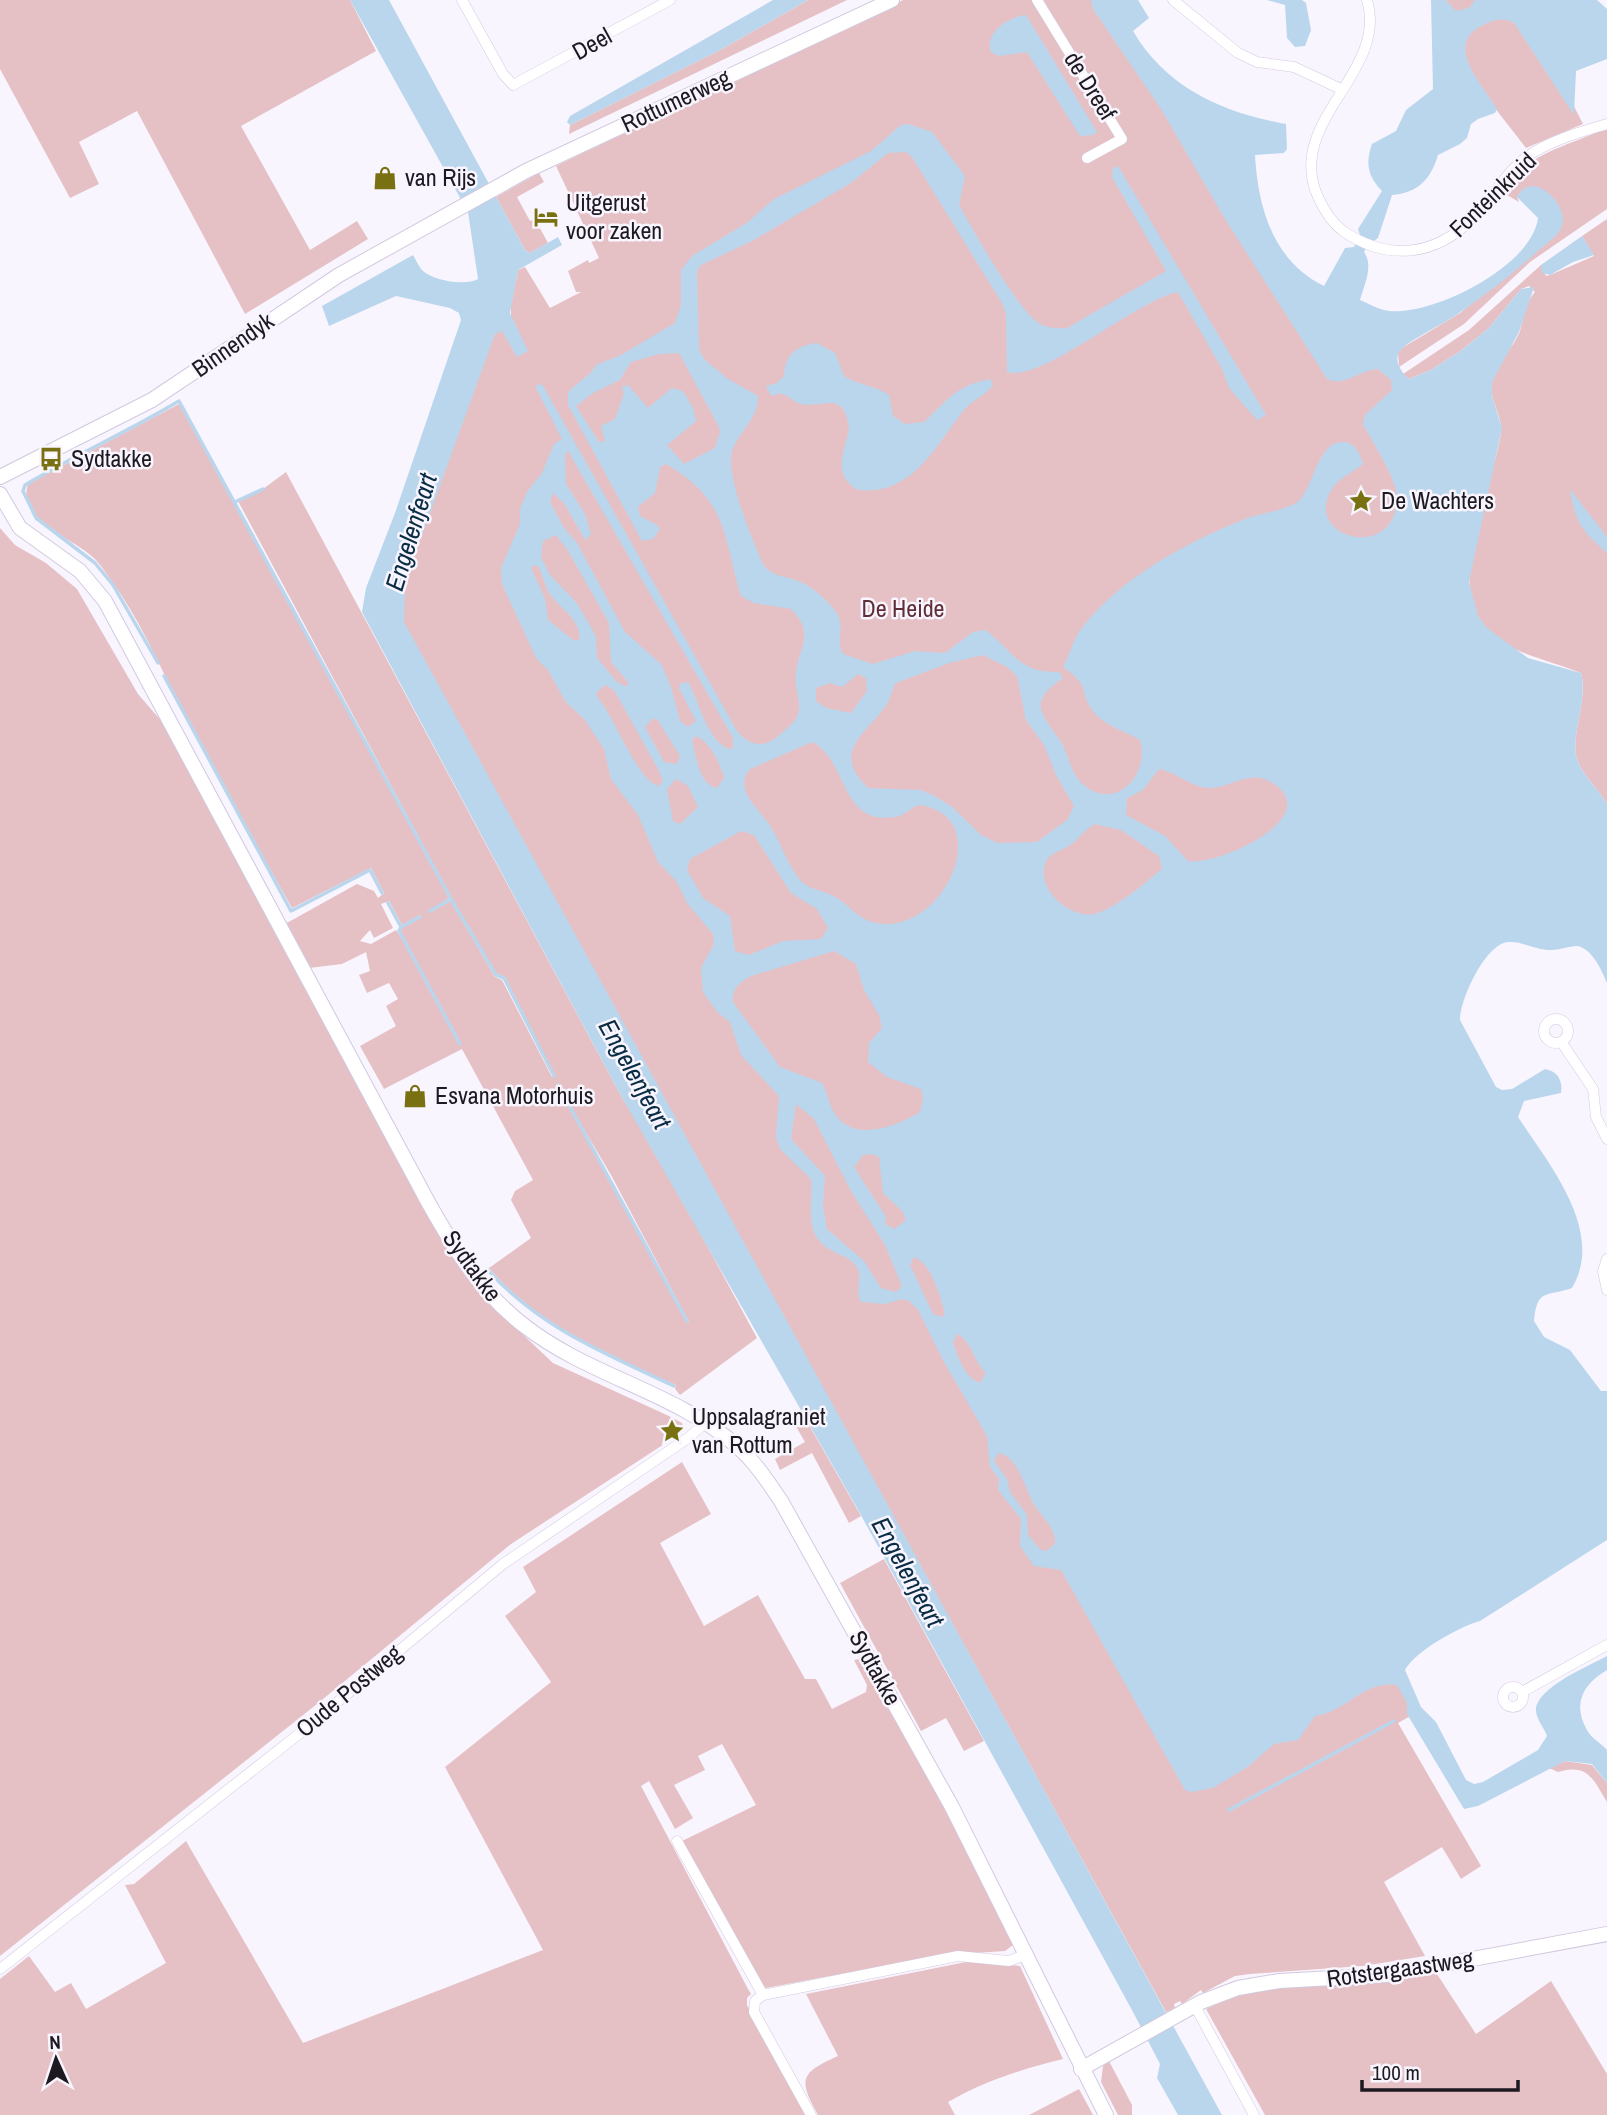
<svg xmlns="http://www.w3.org/2000/svg" width="1607" height="2115" font-family="'Archivo Narrow',sans-serif">
<rect width="100%" height="100%" fill="#f9f5fe"/>
<g fill="#e5c1c6" fill-rule="evenodd">
<path d="M 0,0 L 350,0 L 376,51 L 241,126 L 310,250 L 357,221 L 368,239 L 245,314 L 137,111 L 79,142 L 99,184 L 70,198 L 0,69 Z"/>
<path d="M 808,0 L 847,0 L 569,134 L 570,125 L 722,49 Z"/>
<path d="M 903,0 L 1110,0 L 1312,311 L 1386,355 L 1428,456 L 1394,1666 L 1414,1714 L 1398,1723 L 1481,1866 L 1461,1879 L 1442,1847 L 1384,1882 L 1425,1956 L 1363,1966 L 1250,1974 L 1235,1976 L 1203,1993 L 1201,1990 L 1182,2004 L 1180,2001 L 1174,2004 L 1175,2008 L 1166,2012 L 401,622 L 402,581 L 492,330 L 511,320 L 511,305 L 518,270 L 525,267 L 550,308 L 581,292 L 576,292 L 568,271 L 588,260 L 589,263 L 599,258 L 556,166 Z"/>
<path d="M 1437,0 L 1496,0 L 1529,18 L 1583,124 L 1526,148 L 1480,89 Z"/>
<path d="M 1607,128 L 1607,209 L 1530,262 L 1464,324 L 1399,367 L 1398,353 L 1402,348 L 1460,313 L 1560,230 L 1517,197 L 1519,202 L 1500,191 C 1532,151 1563,148 1607,128 Z"/>
<path d="M 539,173 L 544,182 L 517,197 L 530,221 L 535,219 L 548,243 L 530,253 L 525,250 L 496,197 Z"/>
<path d="M 1607,219 L 1607,804 C 1600,792 1583,774 1579,764 C 1567,741 1589,702 1581,673 C 1546,658 1497,653 1477,615 C 1453,566 1493,484 1501,433 C 1503,415 1488,400 1492,382 C 1496,362 1513,349 1520,331 C 1524,316 1525,303 1535,292 L 1529,286 L 1521,289 L 1489,328 L 1459,352 L 1431,370 L 1409,379 L 1403,374 L 1469,330 L 1541,265 L 1546,276 L 1550,275 L 1594,256 L 1582,236 Z"/>
<path d="M 179,404 L 236,503 L 449,898 L 429,912 L 451,901 L 495,977 L 502,980 L 552,1077 L 555,1076 L 505,977 L 496,973 L 452,899 L 238,501 L 263,489 L 286,472 L 620,1094 L 670,1177 L 757,1338 L 680,1395 L 675,1389 L 676,1385 C 608,1355 537,1325 489,1268 L 531,1238 L 511,1200 L 515,1191 L 533,1180 L 462,1049 L 384,1089 L 360,1046 L 396,1026 L 386,1006 L 398,999 L 389,983 L 367,993 L 359,975 L 370,971 L 366,952 L 342,964 L 309,968 L 285,924 L 357,884 L 374,891 L 378,898 L 384,893 L 371,868 L 292,908 C 257,846 221,784 188,721 C 165,678 147,634 120,593 C 112,582 104,569 95,559 C 75,539 16,520 28,484 ZM 389,901 L 402,925 L 420,915 L 421,917 L 400,929 L 404,942 L 396,930 L 371,944 L 360,941 L 370,930 L 374,938 L 393,928 L 381,904 ZM 557,1084 L 611,1175 L 689,1322 L 686,1321 Z"/>
<path d="M 0,528 L 15,545 L 46,563 L 77,589 L 138,694 L 164,724 L 443,1243 L 484,1298 L 553,1363 L 669,1416 L 682,1423 L 683,1427 L 678,1435 L 511,1544 L 317,1704 L 0,1956 Z"/>
<path d="M 787,1411 L 801,1411 L 861,1516 L 849,1523 L 812,1453 L 780,1470 L 775,1459 L 805,1442 Z"/>
<path d="M 682,1462 L 711,1514 L 660,1543 L 704,1626 L 758,1595 L 805,1679 L 816,1679 L 832,1709 L 866,1692 L 867,1685 L 854,1660 L 864,1658 L 919,1758 L 1013,1945 L 1005,1951 L 942,1955 L 766,1988 L 758,1981 L 682,1841 L 756,1805 L 722,1744 L 698,1756 L 705,1770 L 674,1785 L 693,1818 L 675,1829 L 649,1781 L 641,1786 L 748,1989 L 751,1994 L 747,1998 L 747,2005 L 808,2115 L 0,2115 L 0,1979 L 29,1956 L 55,1992 L 71,1983 L 86,2009 L 166,1963 L 125,1885 L 134,1884 L 186,1841 L 303,2043 L 543,1950 L 445,1767 L 551,1682 L 505,1616 L 536,1592 L 523,1567 Z"/>
<path d="M 884,1559 L 984,1741 L 964,1751 L 946,1718 L 921,1731 L 840,1583 Z"/>
<path d="M 1565,1761 L 1592,1765 L 1607,1783 L 1607,1802 C 1593,1779 1588,1763 1558,1772 L 1549,1768 Z"/>
<path d="M 971,1961 L 1020,1966 L 1063,2059 C 1022,2069 985,2081 948,2102 L 955,2115 L 818,2115 C 798,2079 800,2073 838,2056 L 806,1994 Z"/>
<path d="M 1435,1971 L 1476,2034 L 1551,1981 L 1607,2074 L 1607,2115 L 1265,2115 L 1206,2009 L 1241,1993 L 1293,1985 L 1344,1986 Z"/>
<path d="M 1109,2061 L 1132,2105 L 1132,2115 L 1118,2115 L 1101,2082 L 1103,2066 Z"/>
<path d="M 1079,2089 L 1093,2115 L 1029,2115 Z"/>
</g>
<g fill="#bad6ed" fill-rule="evenodd">
<path d="M 350,0 L 389,0 L 525,250 L 530,253 L 558,237 L 562,245 L 518,270 L 510,313 L 528,351 L 517,357 L 502,331 L 495,334 L 405,582 L 404,622 L 1222,2115 L 1178,2115 L 1157,2078 L 1160,2064 L 1133,2012 L 857,1508 L 620,1094 L 362,612 L 366,588 L 395,513 L 461,320 L 459,313 L 450,308 L 396,296 L 329,326 L 322,306 L 413,255 C 416,260 419,267 422,270 C 433,281 465,286 478,279 L 468,212 Z"/>
<path d="M 773,0 L 808,0 L 722,49 L 570,125 L 567,122 L 570,116 Z"/>
<path d="M 1091,0 L 1138,0 L 1149,18 L 1133,31 C 1166,88 1224,113 1286,124 L 1287,149 L 1284,153 L 1255,155 C 1258,208 1273,261 1324,286 L 1345,248 L 1354,247 L 1360,235 L 1358,229 L 1382,191 C 1368,177 1365,163 1372,144 L 1396,131 L 1406,110 L 1433,89 L 1431,0 L 1446,0 L 1456,11 L 1469,8 L 1475,0 L 1597,0 L 1607,9 L 1607,59 L 1576,71 L 1574,115 L 1514,23 C 1503,17 1494,19 1483,25 C 1442,44 1483,85 1497,109 L 1495,113 L 1478,119 L 1471,124 L 1467,138 L 1460,144 L 1438,155 C 1431,179 1418,193 1392,195 L 1378,238 L 1374,241 L 1370,240 L 1364,252 C 1374,266 1364,285 1360,300 C 1369,304 1380,310 1390,311 C 1435,315 1532,266 1538,218 L 1517,197 C 1532,168 1569,204 1562,226 C 1559,235 1547,243 1540,249 C 1515,272 1487,294 1459,313 C 1448,322 1405,342 1400,351 C 1393,360 1401,372 1409,379 L 1431,370 L 1459,352 L 1489,328 L 1521,289 L 1534,287 L 1519,332 L 1492,382 L 1492,396 L 1502,428 L 1469,582 L 1478,616 L 1487,628 L 1528,658 L 1581,673 C 1589,702 1567,741 1579,764 C 1583,774 1600,792 1607,804 L 1607,983 C 1602,971 1592,948 1577,946 C 1569,946 1560,950 1551,950 C 1536,950 1522,941 1508,942 C 1485,944 1460,1000 1460,1020 L 1496,1087 L 1502,1090 L 1512,1089 L 1545,1069 C 1557,1071 1563,1080 1561,1093 L 1524,1101 L 1518,1117 C 1548,1163 1606,1231 1572,1288 C 1548,1297 1537,1287 1534,1321 L 1544,1337 L 1570,1350 L 1601,1391 L 1607,1391 L 1607,1540 L 1480,1621 C 1459,1627 1415,1651 1405,1670 L 1421,1707 L 1436,1722 L 1466,1780 L 1474,1784 L 1483,1782 L 1538,1750 L 1547,1736 C 1544,1727 1537,1721 1536,1711 C 1535,1688 1589,1666 1607,1656 L 1607,1670 C 1583,1684 1572,1704 1587,1730 C 1592,1739 1601,1743 1607,1750 L 1607,1783 L 1592,1764 L 1565,1761 L 1478,1806 L 1464,1809 L 1407,1714 L 1407,1703 L 1397,1685 C 1363,1680 1347,1712 1315,1716 L 1298,1740 L 1274,1744 L 1249,1766 L 1213,1788 L 1191,1792 L 1185,1790 L 1061,1570 L 1034,1566 L 1020,1546 L 1021,1519 L 998,1490 L 999,1479 L 990,1467 L 987,1436 L 944,1362 L 918,1310 L 909,1301 L 902,1299 L 885,1304 L 861,1302 C 854,1290 864,1277 856,1266 C 849,1256 838,1255 829,1249 C 802,1232 814,1204 811,1179 L 780,1149 L 776,1137 L 779,1096 L 741,1055 L 730,1022 L 718,1013 L 703,992 L 701,968 L 714,944 L 713,934 L 687,903 L 677,882 L 658,862 L 638,815 L 611,779 L 604,749 L 585,720 L 565,701 L 548,670 L 536,658 L 502,584 L 501,568 L 520,524 L 520,509 L 527,492 L 542,473 L 554,444 L 562,439 L 535,386 L 542,384 L 737,731 C 751,748 766,748 782,733 C 787,728 794,723 797,717 C 803,702 794,689 796,674 C 799,645 816,634 791,609 L 754,603 L 741,596 C 723,535 728,500 666,464 L 660,467 L 655,493 L 638,507 L 640,516 L 657,525 L 660,529 L 653,539 L 642,541 L 568,405 L 568,393 C 576,382 590,377 596,365 L 621,355 L 675,323 L 681,305 L 681,270 L 692,256 L 748,222 L 774,199 L 871,151 L 901,125 L 908,124 L 932,132 L 965,176 L 959,205 C 973,230 1018,311 1040,324 C 1048,328 1057,329 1067,328 L 1166,271 L 1112,177 L 1113,168 L 1118,166 L 1266,415 L 1257,420 L 1229,388 L 1222,369 L 1178,292 C 1136,300 1042,383 1007,372 L 1006,314 L 1002,303 L 912,157 L 906,152 L 888,153 L 851,183 L 752,241 L 701,265 L 697,271 L 699,350 L 705,360 L 728,379 L 758,396 C 759,416 741,431 733,448 C 723,471 753,542 764,566 C 775,578 784,575 798,581 C 812,586 827,600 836,612 C 846,626 835,641 843,654 L 873,664 L 915,651 L 945,653 L 973,632 L 985,630 C 1013,650 1019,674 1059,672 L 1063,678 C 1029,701 1039,711 1059,739 C 1070,754 1069,774 1085,786 C 1117,811 1150,774 1140,740 C 1125,731 1104,726 1093,711 C 1077,689 1093,688 1063,667 C 1070,655 1073,640 1081,629 C 1120,578 1187,542 1245,519 C 1262,513 1281,511 1296,503 C 1313,494 1316,441 1343,442 C 1355,442 1360,454 1363,464 C 1352,473 1337,479 1330,492 C 1305,540 1398,562 1397,496 C 1396,478 1372,441 1363,424 L 1365,415 L 1392,390 L 1391,380 L 1378,369 C 1359,370 1346,387 1327,379 L 1225,219 L 1161,109 L 1093,9 ZM 679,353 L 718,425 L 720,432 L 715,448 L 684,464 L 667,445 L 696,421 L 693,408 L 683,391 L 672,388 L 648,408 L 628,385 L 622,387 L 624,394 L 615,419 L 601,426 L 605,441 L 599,442 L 576,406 L 593,393 L 620,380 L 631,362 L 659,354 ZM 568,451 L 733,738 L 733,748 L 729,749 C 707,741 699,701 688,682 L 680,684 L 679,688 L 696,721 L 688,727 L 680,721 L 670,684 L 661,664 L 625,632 L 577,543 L 564,528 L 550,502 L 553,493 L 564,503 L 585,540 L 591,534 L 585,514 L 566,484 L 565,454 ZM 556,535 L 567,549 L 609,623 L 611,662 L 628,682 L 627,687 L 617,682 L 597,658 L 596,637 L 591,627 L 576,602 L 550,575 L 541,557 L 543,541 ZM 534,565 L 539,567 C 542,574 544,582 547,589 C 555,606 583,619 579,640 L 573,640 L 548,620 L 545,599 L 531,568 ZM 983,655 L 1007,667 L 1017,676 L 1026,720 L 1044,745 L 1056,775 L 1074,806 L 1067,820 L 1037,842 L 998,843 L 981,835 L 952,807 L 933,795 L 920,790 L 868,788 C 832,753 862,737 885,707 C 891,699 891,690 896,683 L 949,663 ZM 858,674 L 866,678 L 867,691 L 851,713 L 826,708 L 816,701 L 816,688 L 830,683 L 842,687 ZM 605,685 L 614,690 L 657,767 L 663,780 L 659,786 C 638,782 615,718 598,698 L 596,693 ZM 652,719 L 657,719 L 680,756 L 677,764 L 664,762 L 645,727 ZM 696,736 C 711,743 720,763 724,778 L 717,788 C 699,785 696,756 692,740 ZM 812,742 C 848,759 839,826 895,817 C 905,816 910,807 919,805 C 1000,816 941,942 872,922 C 858,918 849,906 837,898 C 825,890 808,890 799,879 C 787,863 781,844 771,827 C 760,810 732,789 750,769 ZM 1159,769 C 1176,772 1191,787 1209,788 C 1231,788 1249,769 1271,782 C 1328,816 1219,866 1188,861 L 1165,836 L 1126,815 L 1127,798 L 1143,790 ZM 676,779 L 688,786 L 698,807 L 680,824 L 673,821 L 667,789 ZM 1095,824 L 1121,830 L 1159,856 L 1162,869 C 1146,882 1114,910 1094,914 C 1070,919 1036,889 1045,864 C 1049,852 1061,852 1070,845 C 1080,839 1083,830 1095,824 ZM 741,831 L 754,835 L 791,893 L 817,909 L 828,928 L 821,939 L 783,941 L 749,955 L 735,951 L 730,916 L 703,898 L 687,870 L 690,859 ZM 834,951 L 856,964 L 864,990 L 879,1015 L 882,1028 L 869,1043 L 868,1062 L 887,1077 L 921,1089 L 923,1098 L 920,1112 C 895,1127 850,1145 832,1109 C 828,1100 827,1092 822,1083 L 780,1067 L 733,1002 C 732,988 739,983 751,976 ZM 796,1104 L 814,1119 L 851,1191 L 885,1245 L 902,1286 L 896,1292 L 881,1288 L 864,1261 L 827,1229 L 823,1205 L 825,1176 L 791,1139 ZM 872,1154 L 879,1157 L 883,1193 L 903,1212 L 906,1220 L 894,1229 L 885,1224 L 886,1217 L 854,1167 L 863,1155 ZM 914,1257 C 932,1264 940,1296 945,1313 L 942,1317 L 933,1314 L 910,1265 ZM 957,1334 C 971,1340 974,1362 986,1373 L 980,1383 C 964,1377 958,1357 953,1342 ZM 999,1453 C 1019,1457 1025,1490 1035,1506 C 1043,1518 1056,1528 1055,1544 L 1046,1551 L 1041,1550 L 1028,1535 L 1027,1515 L 1010,1492 L 1007,1479 L 994,1461 Z"/>
<path d="M 1267,0 L 1302,0 L 1306,3 L 1311,30 L 1305,46 L 1295,47 L 1287,38 L 1285,5 Z"/>
<path d="M 1026,15 L 1097,132 L 1093,135 L 1080,136 L 1027,52 L 999,56 L 991,52 C 984,33 1008,17 1026,15 Z"/>
<path d="M 1582,236 L 1594,255 L 1573,262 L 1550,275 L 1542,273 L 1541,265 Z"/>
<path d="M 817,343 L 835,353 L 844,376 C 859,386 875,385 889,395 L 893,416 L 905,424 L 924,422 C 949,399 955,386 990,379 L 993,385 C 985,396 972,400 964,410 C 936,445 913,496 858,490 C 830,474 846,451 849,427 C 843,389 823,409 801,404 C 788,400 787,389 771,396 L 766,386 L 777,383 L 784,376 C 785,354 796,346 817,343 Z"/>
<path d="M 1570,489 L 1607,537 L 1607,553 C 1582,531 1575,522 1570,489 Z"/>
</g>
<g fill="none" stroke-linecap="round" stroke-linejoin="round">
<g stroke="#bad6ed" stroke-width="3.5">
<path d="M 237,501 L 263,489"/>
<path d="M 158,663 L 113,585 L 95,563 L 36,518 L 23,491 L 25,485 C 75,455 129,431 179,401 L 451,899 L 496,975 L 504,978 L 554,1076"/>
<path d="M 164,676 L 291,911 L 370,870 L 382,893"/>
<path d="M 388,903 L 401,927 L 399,931 L 460,1044"/>
<path d="M 430,911 L 451,899"/>
<path d="M 401,927 L 420,917"/>
<path d="M 558,1085 L 687,1321"/>
<path d="M 487,1269 C 540,1328 604,1353 674,1386"/>
<path d="M 1229,1810 L 1394,1721"/>
</g>
<g stroke="#d2c9de" stroke-width="11">
<g id="street">
<path d="M 462,0 L 503,74 L 513,85 L 670,0"/>
<path d="M 1037,0 L 1122,139 L 1087,158"/>
<path d="M 1173,0 L 1238,53 L 1257,62 L 1294,67 L 1341,89"/>
<path d="M 1367,0 C 1389,73 1284,121 1318,197 C 1324,210 1331,222 1343,231 C 1387,261 1434,257 1472,219 C 1492,200 1505,172 1528,156 C 1551,140 1581,132 1607,124"/>
<circle cx="1556" cy="1031" r="12"/>
<path d="M 1562,1043 L 1593,1089 L 1596,1117 L 1607,1139"/>
<path d="M 1607,1259 L 1603,1271 L 1607,1290"/>
<circle cx="1513" cy="1697" r="10"/>
<path d="M 1522,1692 L 1607,1645"/>
<path d="M 677,1841 L 763,1995 L 958,1956 L 1009,1961 L 1025,1955"/>
<path d="M 0,1969 L 304,1730 L 503,1564 L 688,1438 L 705,1423"/>
<path d="M 763,1995 L 755,2001 L 754,2012 L 811,2115"/>
<path d="M 1195,2006 L 1254,2115"/>
</g>
</g>
<g stroke="#d2c9de" stroke-width="16">
<g id="secondary">
<path d="M 0,477 L 152,400 L 339,275 L 526,171 L 892,0"/>
<path d="M 0,494 L 20,528 L 80,571 L 105,601 L 428,1202 C 455,1250 481,1293 526,1327 C 591,1377 676,1392 738,1447 C 756,1463 768,1482 781,1501 L 952,1807 L 1106,2115"/>
<path d="M 1081,2069 L 1201,2002 L 1238,1988 L 1279,1981 L 1386,1975 L 1607,1934"/>
</g>
</g>
<use href="#street" stroke="#fff" stroke-width="10"/>
<use href="#secondary" stroke="#fff" stroke-width="14"/>
</g>
<defs>
<g id="shop-bare" transform="scale(1.89)"><path d="M-5-2.5h2.3a2.7 3.5 0 0 1 5.4 0H5L5.5 6h-11ZM-1.5-2.5h3a1.5 2.3 0 0 0-3 0Z" fill="#797111" stroke="#f9f5fe" stroke-width="2.5" paint-order="stroke"/></g>
<g id="hotel-bare" transform="scale(1.89)"><path d="M-6-4.5h1.5V1H6V5H4.5V3h-9V5H-6ZM-4 0a1.8 1.8 0 1 1 3.6 0ZM.5 0V-2.5h3Q6-2.5 6 0Z" fill="#797111" stroke="#f9f5fe" stroke-width="2.5" paint-order="stroke"/></g>
<g id="bus-bare" transform="scale(1.89)"><path d="M-5-6H5V4H4V6H2V4H-2V6H-4V4H-5ZM-3.5-4V0h7V-4ZM-3.5 1.2v1.5H-2V1.2ZM2 1.2v1.5H3.5V1.2Z" fill="#797111" stroke="#f9f5fe" stroke-width="2.5" paint-order="stroke"/></g>
<g id="sight-bare" transform="scale(1.89)"><path d="M0-6L1.8-2.2L6-1.7L2.9 1.2L3.7 5.4L0 3.3L-3.7 5.4L-2.9 1.2L-6-1.7L-1.8-2.2Z" fill="#797111" stroke="#f9f5fe" stroke-width="2.5" paint-order="stroke"/></g>
</defs>
<g fill-rule="evenodd">
<use href="#shop-bare" x="385" y="178"/>
<use href="#hotel-bare" x="546" y="217"/>
<use href="#bus-bare" x="51" y="459"/>
<use href="#sight-bare" x="1361" y="501"/>
<use href="#shop-bare" x="415" y="1096"/>
<use href="#sight-bare" x="672" y="1431"/>
</g>
<g text-anchor="middle" stroke-width="5" stroke-linejoin="round" paint-order="stroke">
<g font-size="24" fill="#1d1921" stroke="#f9f5fe">
<text transform="translate(592 44) rotate(-29)" y="8">Deel</text>
<text transform="translate(1090 86) rotate(58)" y="8">de Dreef</text>
<text transform="translate(676 101) rotate(-25)" y="8">Rottumerweg</text>
<text transform="translate(1493 195) rotate(-44)" y="8">Fonteinkruid</text>
<text transform="translate(233 345) rotate(-35)" y="8">Binnendyk</text>
<text transform="translate(472 1266) rotate(54)" y="8">Sydtakke</text>
<text transform="translate(875 1668) rotate(61)" y="8">Sydtakke</text>
<text transform="translate(349 1691) rotate(-40)" y="8">Oude Postweg</text>
<text transform="translate(1400 1969) rotate(-8)" y="8">Rotstergaastweg</text>
</g>
<g font-size="24" fill="#1d1921" stroke="#f9f5fe" text-anchor="start">
<text x="405" y="186">van Rijs</text>
<text x="566" y="211">Uitgerust<tspan x="566" dy="28">voor zaken</tspan></text>
<text x="71" y="467">Sydtakke</text>
<text x="1381" y="509">De Wachters</text>
<text x="435" y="1104">Esvana Motorhuis</text>
<text x="692" y="1425">Uppsalagraniet<tspan x="692" dy="28">van Rottum</tspan></text>
</g>
<g font-size="24" fill="#602e37" stroke="#f9f5fe">
<text x="903" y="617">De Heide</text>
</g>
<g font-size="26" font-style="italic" fill="#092d45" stroke="#f9f5fe">
<text transform="translate(411 532) rotate(-73)" y="9">Engelenfeart</text>
<text transform="translate(635 1074) rotate(61)" y="9">Engelenfeart</text>
<text transform="translate(908 1572) rotate(61)" y="9">Engelenfeart</text>
</g>
</g>
<g transform="translate(56 2059) rotate(357)" stroke="#f9f5fe" stroke-width="5" paint-order="stroke">
<path d="M0-5L12 26L0 18L-12 26Z" fill="#1d1921"/>
<text y="-10" font-size="19" font-weight="bold" text-anchor="middle" fill="#1d1921">N</text>
</g>
<path d="M1362 2080v10h156v-10" fill="none" stroke="#1d1921" stroke-width="3.5"/>
<text x="1372" y="2080" font-size="21" fill="#1d1921" stroke="#f9f5fe" stroke-width="5" paint-order="stroke">100 m</text>
</svg>
